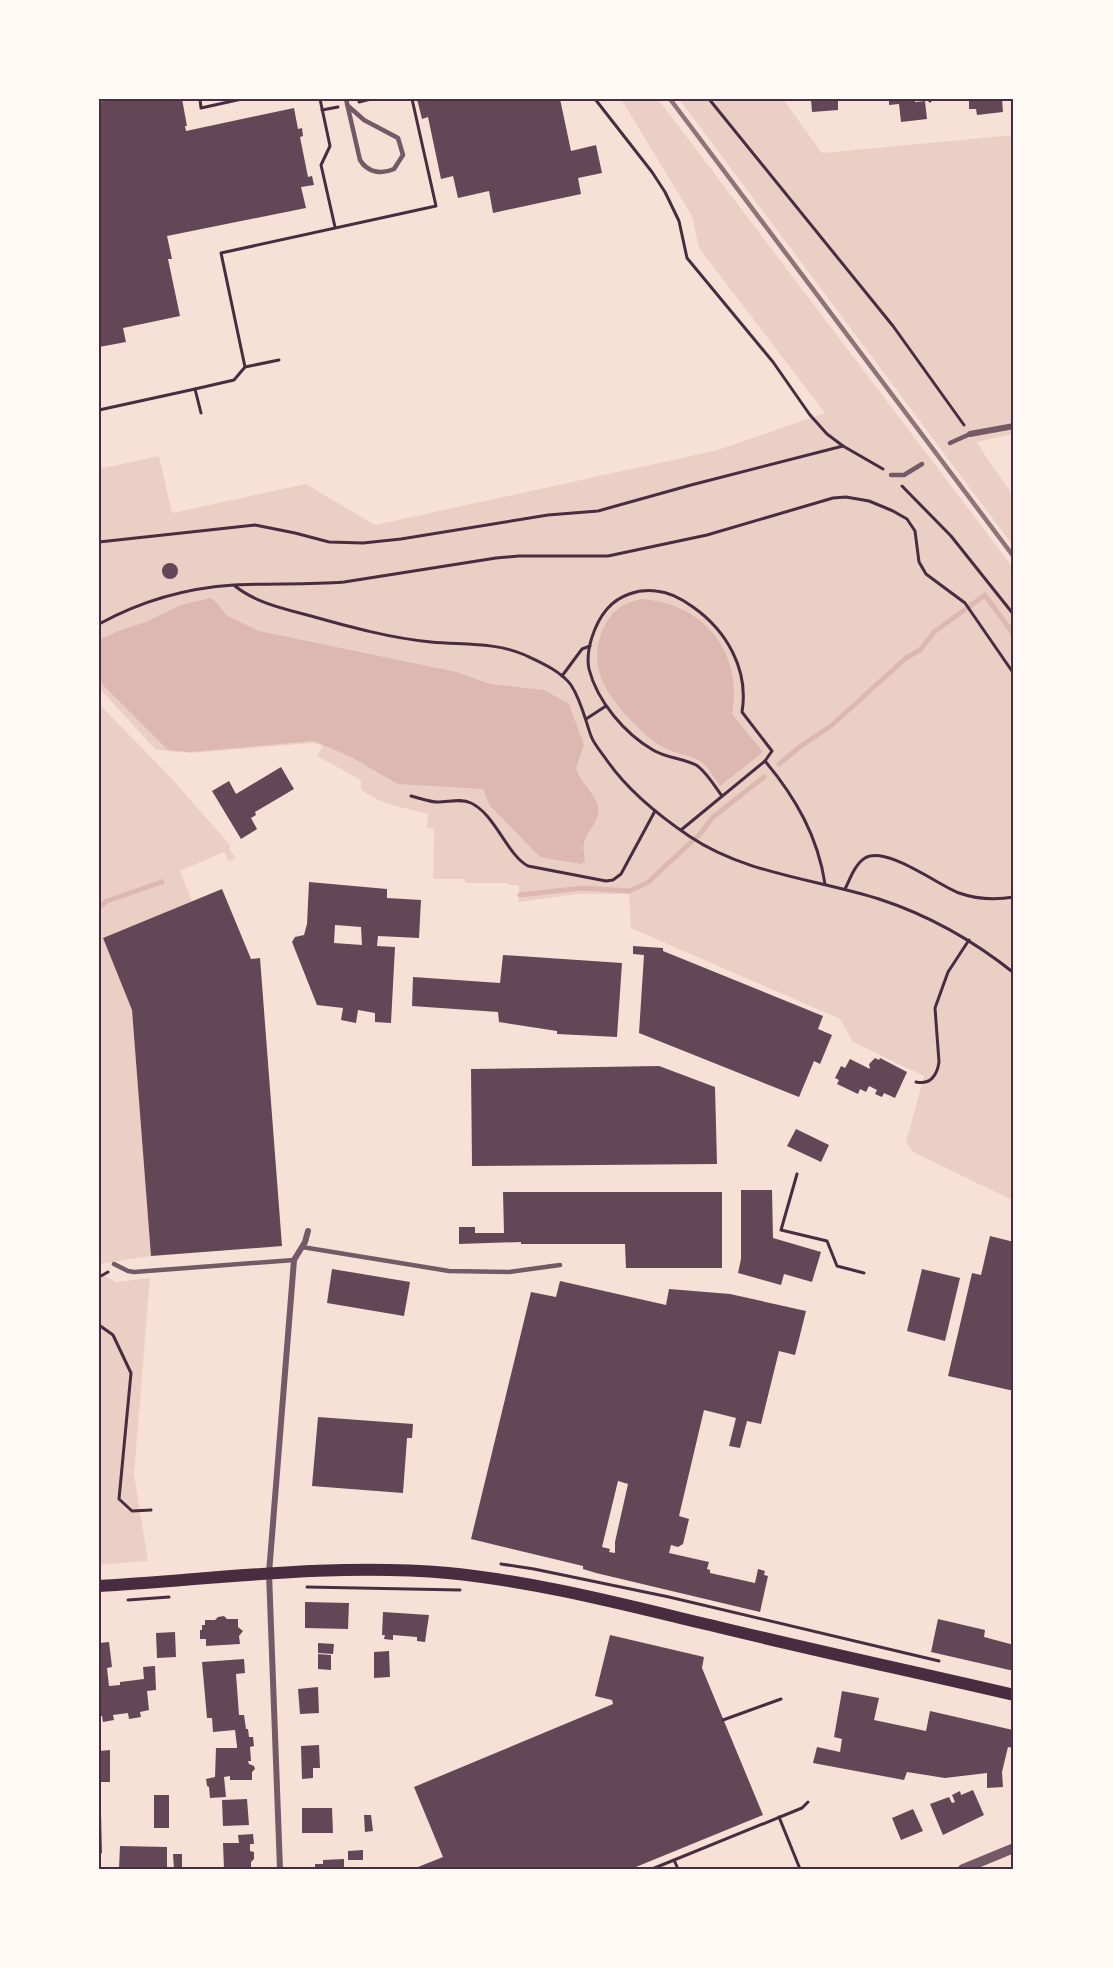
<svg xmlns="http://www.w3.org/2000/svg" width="1113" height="1968" font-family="'Golos Text',sans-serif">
<rect width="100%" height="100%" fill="#f7e1d7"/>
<g fill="#ebcfc5">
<path d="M 621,99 L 658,99 L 1014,569 L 1014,1201 L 913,1152 L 906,1142 L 924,1076 L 853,1042 L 840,1019 L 631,928 L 629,894 L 577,894 L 519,902 L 519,885 L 509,885 L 508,883 L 465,883 L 465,879 L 433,879 L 434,829 L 427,828 L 428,814 C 406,808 378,804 361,789 L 361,782 L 359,779 L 317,756 L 323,746 L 313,743 L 190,753 L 156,750 L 99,688 L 99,469 L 159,456 L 172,513 L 306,484 L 375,525 L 718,450 L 825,413 L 699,248 L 692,216 Z"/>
<path d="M 679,99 L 783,99 L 822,153 L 1014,135 L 1014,434 L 976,442 L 1014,497 L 1014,547 Z"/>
<path d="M 99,704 L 173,780 L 231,846 L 229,849 L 236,858 L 229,861 L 224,852 L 180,871 L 192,901 L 103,938 L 132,1010 L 151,1256 L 99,1264 Z"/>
<path d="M 99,1273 L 116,1282 L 150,1278 L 134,1474 L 148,1561 L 99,1565 Z"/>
</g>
<g fill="#dcb8b0">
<path d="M 210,598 L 215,601 L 226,615 L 259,631 L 456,672 L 490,684 L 544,690 L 569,704 L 584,745 L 576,768 C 580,783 595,793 598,806 C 601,820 588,829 584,842 C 583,848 584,855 585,861 L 581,864 L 540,857 L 490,806 L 483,789 L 398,784 L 351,757 L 314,741 L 190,752 L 168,750 L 99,681 L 99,640 L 118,631 L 146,622 L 181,605 Z"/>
<path d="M 641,599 C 703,603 744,652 732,714 L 763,752 L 720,786 C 714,778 708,766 700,761 C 690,755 673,753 661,746 C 640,733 610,701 601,678 C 596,665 596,650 600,637 C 608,614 618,605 641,599 Z"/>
</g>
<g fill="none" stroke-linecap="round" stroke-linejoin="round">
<g stroke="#dcb8b0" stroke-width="5">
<path d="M 779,764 L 801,746 L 832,725 L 906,658 L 920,650 L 934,632 L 985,595 L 1014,635"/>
<path d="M 520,895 L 582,888 L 629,891 L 647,883 L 699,835 L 713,817 L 764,777"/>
<path d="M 99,907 L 107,901 L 162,882"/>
</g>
</g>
<g fill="#644757" fill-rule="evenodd">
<path d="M 111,99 L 182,99 L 187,126 L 185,126 L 186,131 L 294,108 L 298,129 L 302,128 L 303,136 L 300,137 L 308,177 L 312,176 L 314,185 L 301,187 L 306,208 L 167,236 L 172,259 L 168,259 L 180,316 L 123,328 L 126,342 L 99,347 L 99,102 Z"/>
<path d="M 417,99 L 560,99 L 571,151 L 596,145 L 602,173 L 578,178 L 581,194 L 493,213 L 489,191 L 458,198 L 453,176 L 441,179 L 428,117 L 422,119 Z"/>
<path d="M 811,99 L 838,99 L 838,110 L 812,112 Z"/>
<path d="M 889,99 L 915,99 L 915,102 L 925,101 L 927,119 L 901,122 L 899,104 L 889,105 Z"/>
<path d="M 969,99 L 1002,99 L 1003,112 L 977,115 L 976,109 L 969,109 Z"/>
<circle cx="170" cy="571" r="8"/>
<path d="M 281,767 L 294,789 L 255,812 L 256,815 L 251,818 L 257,829 L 241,839 L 212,791 L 229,781 L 236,794 Z"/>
<path d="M 309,882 L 387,889 L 387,898 L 421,900 L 419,938 L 378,936 L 377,946 L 395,947 L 391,1023 L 375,1022 L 375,1013 L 358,1010 L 356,1023 L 341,1020 L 343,1008 L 317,1005 L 292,942 L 295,937 L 304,935 L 307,924 ZM 335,925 L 361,927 L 362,945 L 334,943 Z"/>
<path d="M 222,889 L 251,959 L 260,958 L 282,1246 L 151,1256 L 132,1010 L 103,938 Z"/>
<path d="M 633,946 L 663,948 L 663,951 L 823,1016 L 818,1029 L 832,1035 L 820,1064 L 814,1061 L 799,1097 L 639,1033 L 644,955 L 633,954 Z"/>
<path d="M 503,955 L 622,963 L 617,1037 L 557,1034 L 557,1031 L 499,1022 L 498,1012 L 412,1006 L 413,977 L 500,983 Z"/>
<path d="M 875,1058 L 879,1060 L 880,1058 L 907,1072 L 895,1098 L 884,1093 L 882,1097 L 875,1094 L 877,1090 L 869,1086 L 866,1092 L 860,1089 L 858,1094 L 837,1084 L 839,1080 L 835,1078 L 841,1066 L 845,1068 L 850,1059 L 870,1069 L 869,1064 Z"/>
<path d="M 659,1066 L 715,1087 L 717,1164 L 472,1166 L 471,1069 Z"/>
<path d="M 796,1129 L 829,1145 L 821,1162 L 787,1146 Z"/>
<path d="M 741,1190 L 772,1190 L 773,1238 L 821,1252 L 812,1282 L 784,1274 L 781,1285 L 738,1273 L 741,1259 Z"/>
<path d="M 503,1192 L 722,1192 L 722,1268 L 626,1268 L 625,1244 L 521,1244 L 521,1242 L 459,1244 L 459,1227 L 475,1227 L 475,1233 L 504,1233 Z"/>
<path d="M 990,1236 L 1014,1242 L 1014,1391 L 948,1376 L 972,1273 L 981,1275 Z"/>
<path d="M 332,1269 L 410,1282 L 404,1316 L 327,1303 Z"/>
<path d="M 922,1269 L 960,1278 L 945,1341 L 907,1331 Z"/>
<path d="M 560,1281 L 666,1305 L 669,1289 L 730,1294 L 806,1311 L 795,1355 L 779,1351 L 761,1424 L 747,1421 L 740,1448 L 729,1446 L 736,1418 L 704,1410 L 679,1516 L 689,1519 L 683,1544 L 678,1547 L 671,1545 L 669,1553 L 709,1562 L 707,1569 L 710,1570 L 710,1573 L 755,1583 L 758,1569 L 765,1571 L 764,1575 L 768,1576 L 760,1612 L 596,1573 L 583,1569 L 583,1566 L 471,1539 L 531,1292 L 556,1297 ZM 618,1481 L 628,1484 L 615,1542 L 615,1553 L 609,1552 L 610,1549 L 602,1547 Z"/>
<path d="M 318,1417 L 413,1424 L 412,1438 L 407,1438 L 403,1493 L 312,1486 Z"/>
<path d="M 305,1602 L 349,1603 L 348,1629 L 305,1628 Z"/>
<path d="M 383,1612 L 429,1615 L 425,1642 L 417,1641 L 417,1637 L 393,1635 L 393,1640 L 384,1639 L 385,1635 L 382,1635 Z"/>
<path d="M 224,1616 L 227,1619 L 238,1619 L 238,1627 L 243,1631 L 239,1636 L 240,1644 L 206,1646 L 206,1639 L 200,1639 L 200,1630 L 202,1630 L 202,1625 L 205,1625 L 205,1620 L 215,1620 L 218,1617 Z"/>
<path d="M 938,1619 L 985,1630 L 984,1637 L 1014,1645 L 1014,1671 L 931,1652 Z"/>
<path d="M 175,1632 L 176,1657 L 157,1658 L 156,1633 Z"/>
<path d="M 610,1635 L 704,1657 L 702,1668 L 763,1815 L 631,1869 L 413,1869 L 443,1857 L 414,1787 L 613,1704 L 612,1700 L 595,1696 Z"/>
<path d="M 109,1642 L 112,1667 L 107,1668 L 109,1686 L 120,1685 L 120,1682 L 144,1679 L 143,1667 L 155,1666 L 156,1690 L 147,1691 L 149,1710 L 140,1712 L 141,1717 L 129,1719 L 128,1713 L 113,1715 L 114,1720 L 103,1722 L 102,1716 L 99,1716 L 99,1643 Z"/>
<path d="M 318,1643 L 334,1644 L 333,1654 L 318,1653 Z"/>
<path d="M 389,1651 L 390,1677 L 374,1678 L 374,1652 Z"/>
<path d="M 318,1654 L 331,1655 L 331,1670 L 318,1669 Z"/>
<path d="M 244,1659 L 245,1673 L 236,1674 L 239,1715 L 244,1715 L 246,1729 L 248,1729 L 249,1737 L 253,1737 L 254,1746 L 250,1747 L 251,1761 L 248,1761 L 249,1764 L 254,1766 L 255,1769 L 252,1772 L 252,1780 L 230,1780 L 230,1776 L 224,1777 L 226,1797 L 210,1798 L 209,1787 L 207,1786 L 206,1779 L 215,1777 L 216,1748 L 237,1748 L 237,1746 L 235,1730 L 213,1732 L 212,1718 L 207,1718 L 202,1662 Z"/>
<path d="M 318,1687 L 319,1713 L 300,1714 L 298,1689 Z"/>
<path d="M 842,1691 L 879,1698 L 874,1720 L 926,1731 L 930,1711 L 1013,1730 L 1014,1748 L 1008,1747 L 1002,1772 L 1003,1787 L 987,1788 L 987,1773 L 945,1778 L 907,1772 L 904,1780 L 813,1763 L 817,1747 L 840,1752 L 842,1739 L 834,1737 Z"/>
<path d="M 319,1745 L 320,1768 L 313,1768 L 313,1778 L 302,1779 L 301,1746 Z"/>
<path d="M 110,1750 L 110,1782 L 99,1782 L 99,1751 Z"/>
<path d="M 973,1790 L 984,1815 L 943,1835 L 930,1804 L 949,1797 L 952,1803 L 955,1802 L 952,1795 L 960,1791 L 961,1795 Z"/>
<rect x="154" y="1795" width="15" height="33"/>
<path d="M 247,1799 L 249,1825 L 223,1826 L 222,1800 Z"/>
<path d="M 302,1808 L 332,1808 L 333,1833 L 302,1833 Z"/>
<path d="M 913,1809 L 923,1831 L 901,1840 L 892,1818 Z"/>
<path d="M 99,1811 L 101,1812 L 102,1853 L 99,1855 Z"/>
<path d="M 364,1815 L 371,1815 L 373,1831 L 365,1832 Z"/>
<path d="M 253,1834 L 254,1844 L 250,1844 L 250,1851 L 254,1852 L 254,1859 L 251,1862 L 251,1869 L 224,1869 L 223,1843 L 239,1843 L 238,1835 Z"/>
<path d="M 120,1846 L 167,1847 L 167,1869 L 119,1869 Z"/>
<path d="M 363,1850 L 363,1860 L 348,1860 L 348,1851 Z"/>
<path d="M 173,1854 L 182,1854 L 182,1868 L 174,1869 Z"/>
<path d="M 344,1859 L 344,1869 L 315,1869 L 315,1864 L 323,1864 L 323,1860 Z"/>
</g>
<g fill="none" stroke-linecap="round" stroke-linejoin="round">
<g stroke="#4a2c40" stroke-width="3">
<path d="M 200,99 L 201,108 L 242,99"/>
<path d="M 320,99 L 330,146 L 321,165 L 335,227"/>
<path d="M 595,99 L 652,172 L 665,192 L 679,221 L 687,258 L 773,362 L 810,415 L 827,434 L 843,446 L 883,469"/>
<path d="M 709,99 L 893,326 L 964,425"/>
<path d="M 929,99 L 930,101"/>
<path d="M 359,102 L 371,99"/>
<path d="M 322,110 L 338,107"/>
<path d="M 245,367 L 221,253 L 436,206 L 412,99"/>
<path d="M 195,389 L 234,380 L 245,367 L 279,360"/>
<path d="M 99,410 L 195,389 L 201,413"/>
<path d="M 902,486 L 951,536 L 1014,615"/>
<path d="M 99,542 L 255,525 L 295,533 L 329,542 L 363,543 L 401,539 L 548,515 L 598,511 L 691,485 L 843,446"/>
<path d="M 235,586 C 256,603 285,609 311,616 C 350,627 390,638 431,642 C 462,645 496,642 525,655 C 540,662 561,671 571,685 C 581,700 585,719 591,736 C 594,744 601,752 606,759 C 627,790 658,815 689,836 C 745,874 816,879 879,899 C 928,915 974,941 1014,973"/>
<path d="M 99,624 C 141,601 186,588 234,585 C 271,583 308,585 344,582 L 496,558 L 519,556 L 608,556 L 707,535 L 833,498 L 846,497 L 869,501 L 893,511 L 907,519 L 915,531 L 919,562 L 926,574 L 965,603 L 1014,674"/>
<path d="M 562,676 L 582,649 L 590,646"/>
<path d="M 586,719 L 606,706"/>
<path d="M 765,761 C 796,798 818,837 825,884"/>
<path d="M 411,796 C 420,798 429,802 438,802 C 449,802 461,798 471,803 C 495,814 507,855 528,866 L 606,881 L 613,880 L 621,874 L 655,811"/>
<path d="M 681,830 L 765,761 L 772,751 L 742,712 C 749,670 727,631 693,607 C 682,599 670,592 656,591 C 638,589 619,595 607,609 C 595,623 585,650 589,669 C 597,701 625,734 653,750 C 666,758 682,758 696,765 C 706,771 715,787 722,796"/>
<path d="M 845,889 C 850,879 855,864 865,858 C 885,845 938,885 959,893 C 976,899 996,900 1014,897"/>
<path d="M 916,1082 C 930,1085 937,1076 939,1062 L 935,1008 L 948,972 L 969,940"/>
<path d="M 797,1174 L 781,1230 L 827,1241 L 837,1266 L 864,1273"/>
<path d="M 99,1277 L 108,1272"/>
<path d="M 99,1325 L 113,1335 L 131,1373 L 119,1499 L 132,1511 L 151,1510"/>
<path d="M 501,1564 L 534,1569 L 669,1597 L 939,1661"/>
<path d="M 307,1587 L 460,1590"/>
<path d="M 128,1600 L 169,1597"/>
<path d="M 723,1720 L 781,1699"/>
<path d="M 779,1817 L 800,1869"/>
<path d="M 674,1860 L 678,1869"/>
<path d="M 652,1869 L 802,1808 L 808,1802"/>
</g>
<g stroke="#755966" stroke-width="4.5">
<path d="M 346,99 L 360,160 C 367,172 381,175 394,169 L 403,155 L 398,138 L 364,120 L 347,105"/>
<path d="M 950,443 L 970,434"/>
<path d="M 891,475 L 904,475 L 922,464"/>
<path d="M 302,1247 L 449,1271 L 509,1272 L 560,1265"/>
<path d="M 114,1264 L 128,1271 L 134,1272 L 294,1260"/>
</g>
<g stroke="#755966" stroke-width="6">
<path d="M 970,434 L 1014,426"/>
<path d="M 280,1869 L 269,1573 L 294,1260 L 305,1242 L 308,1231"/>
</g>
<path stroke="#755966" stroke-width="10" d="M 963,1869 L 1014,1848"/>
<path stroke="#4a2c40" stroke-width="12" d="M 99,1586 C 215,1579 332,1563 448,1573 C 540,1582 629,1606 718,1627 C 817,1651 915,1672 1014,1695"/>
<path stroke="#8f747c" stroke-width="4.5" d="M 670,99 L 1014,557"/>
</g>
<rect width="1113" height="1968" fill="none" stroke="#fffaf5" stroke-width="201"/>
<rect x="100" y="100" width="912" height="1768" fill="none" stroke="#4a2c40" stroke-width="2"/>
</svg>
